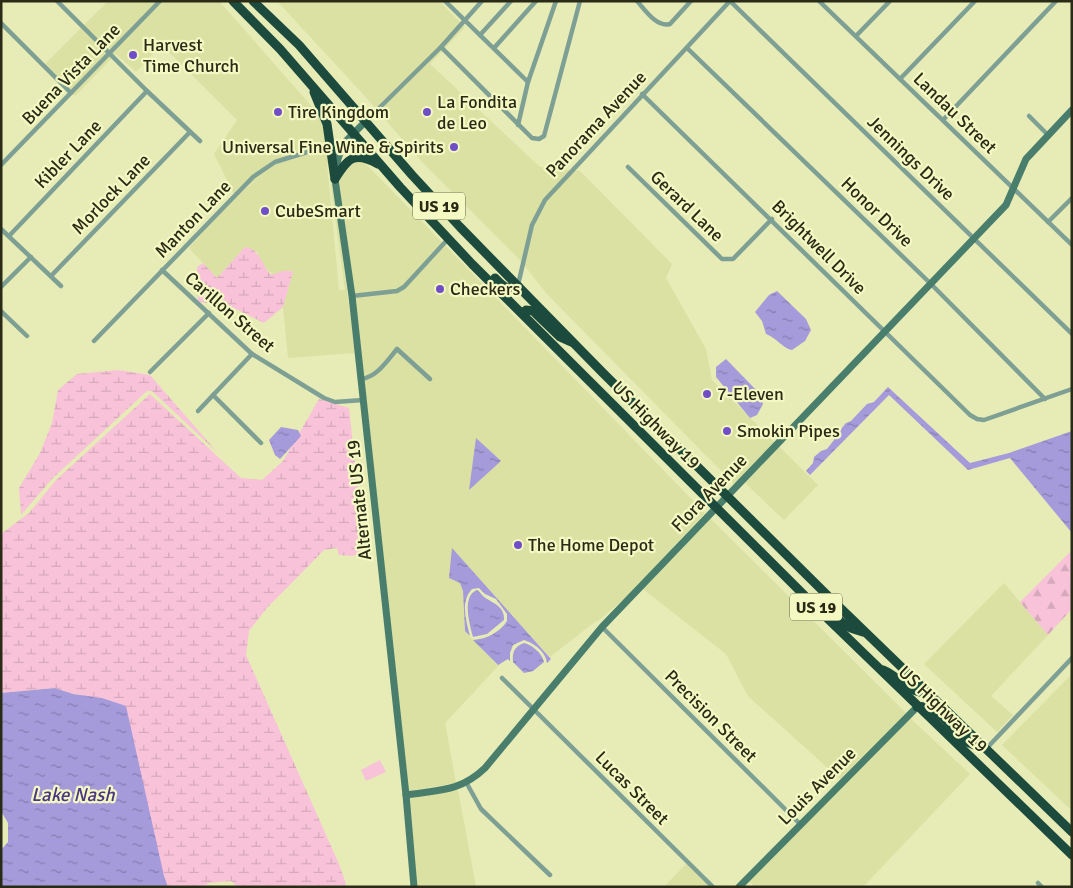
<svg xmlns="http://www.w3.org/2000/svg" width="1073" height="888" font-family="Signika,sans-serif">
<defs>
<pattern id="forest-firs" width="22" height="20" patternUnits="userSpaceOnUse" patternTransform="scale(1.25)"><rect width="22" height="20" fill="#f8c3d9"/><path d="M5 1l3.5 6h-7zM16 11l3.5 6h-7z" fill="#d5a8ba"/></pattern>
<pattern id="wetland-marsh" width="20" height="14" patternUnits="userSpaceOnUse" patternTransform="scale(1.25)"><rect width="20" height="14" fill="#f8c3d9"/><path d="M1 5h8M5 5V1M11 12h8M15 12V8" fill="none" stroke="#d5a8ba"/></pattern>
<pattern id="water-ripples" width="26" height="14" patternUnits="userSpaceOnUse" patternTransform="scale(1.25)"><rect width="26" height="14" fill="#a59ada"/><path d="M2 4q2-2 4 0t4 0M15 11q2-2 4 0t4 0" fill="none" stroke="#867eb0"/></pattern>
</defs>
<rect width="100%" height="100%" fill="#e7ebb6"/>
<g fill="#dbe0a3" fill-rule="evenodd">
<path d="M 108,1 L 219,1 L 321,117 L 333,181 L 355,353 L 288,358 L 283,307 L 293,272 L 274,275 L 265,268 L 257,252 L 245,247 L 217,278 L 189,248 L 235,195 L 263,177 L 234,194 L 214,154 L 237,120 L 172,55 L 159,47 L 136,72 L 116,54 L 75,96 L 44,65 ZM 327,164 L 328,164 L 345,290 L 339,290 Z"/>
<path d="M 277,1 L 439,1 L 465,27 L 430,64 L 540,167 L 580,171 L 672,264 L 666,278 L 706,349 L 712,380 L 818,485 L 784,520 L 745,483 L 739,489 L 601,349 L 547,294 L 520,260 L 423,163 L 362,93 Z"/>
<path d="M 355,161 L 363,161 L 705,513 L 627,596 L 597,622 L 596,621 L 550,657 L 452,549 L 463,591 L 465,631 L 497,665 L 502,662 L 445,723 L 456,783 L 408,791 L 355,296 L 339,180 L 347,166 Z"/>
<path d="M 710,518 L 906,713 L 840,779 L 748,696 L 726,654 L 643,589 Z"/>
<path d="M 1004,583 L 1048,635 L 991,696 L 1013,715 L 997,732 L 924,664 Z"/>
<path d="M 1072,674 L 1072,808 L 1070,809 L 1002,745 Z"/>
<path d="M 910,718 L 970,774 L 863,887 L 755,887 L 750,882 L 744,887 Z"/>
<path d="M 458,790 L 476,887 L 417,887 L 409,797 Z"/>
<path d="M 688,862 L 713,887 L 664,887 Z"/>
</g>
<path fill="#f8c3d9" d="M 380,760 L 386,772 L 366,781 L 361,770 Z"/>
<path fill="url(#forest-firs)" d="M 1072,550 L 1072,609 L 1048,635 L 1020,602 Z"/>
<g fill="url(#wetland-marsh)">
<path d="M 245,247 C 259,248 262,265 270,274 C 279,276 279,268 293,272 L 283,307 L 264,323 L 228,305 L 198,302 L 197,267 L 203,263 L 217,278 Z"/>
<path d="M 118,370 L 150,375 L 217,452 L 152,391 L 147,391 L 53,478 L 21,515 L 19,488 L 40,453 L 52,423 L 58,390 L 77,374 Z"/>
<path d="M 150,394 L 241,478 L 262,480 L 283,461 L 319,399 L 349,408 L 365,554 L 351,556 L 339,555 L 337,548 L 324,550 L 266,609 L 249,631 L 246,655 L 339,864 L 346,884 L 345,887 L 238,887 L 231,881 L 209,883 L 202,887 L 168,887 L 102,698 L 73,694 L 55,688 L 1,693 L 1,534 L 29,513 L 56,480 Z"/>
</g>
<g fill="url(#water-ripples)">
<path d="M 777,291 L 806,319 L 811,330 L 805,341 L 792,350 C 782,348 777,338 766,334 L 762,321 L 755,312 L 769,295 Z"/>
<path d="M 726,359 L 760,394 L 763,404 L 757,415 L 750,418 L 716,377 L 716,367 Z"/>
<path d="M 888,387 L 970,463 L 1009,453 L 1072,431 L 1072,533 L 1010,458 L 968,470 L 889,395 L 810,475 L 806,471 L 813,463 L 814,457 L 821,451 L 827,449 L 834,440 L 836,435 L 846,423 L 851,421 L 867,404 L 874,402 Z"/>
<path d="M 281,427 L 298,430 L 301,436 L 280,459 L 275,455 L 269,440 Z"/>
<path d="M 476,438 L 501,461 L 469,490 Z"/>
<path d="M 452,548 L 551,659 L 547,663 C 546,652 534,643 524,640 L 513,645 L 510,653 L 510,661 L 508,659 L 498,665 L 473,640 C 487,639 500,632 507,621 L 507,614 L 496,599 L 485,594 L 479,588 L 472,589 C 460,602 466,620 470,636 L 465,631 L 463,591 L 460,583 L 449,578 Z"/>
<path d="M 477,590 C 480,592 481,594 483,596 C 491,603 505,605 504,620 L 487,634 L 473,637 C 470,625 461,596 477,590 Z"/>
<path d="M 524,643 C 532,645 542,653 544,662 L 533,671 L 524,673 L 513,662 C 512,652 514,647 524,643 Z"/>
<path d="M 55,688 L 73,694 L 102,698 L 126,706 L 164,876 L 168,887 L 1,887 L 1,850 L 8,842 L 8,823 L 1,811 L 1,693 Z"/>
</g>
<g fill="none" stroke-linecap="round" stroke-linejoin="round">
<g stroke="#7ea094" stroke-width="4.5">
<path d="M 57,1 L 147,91 L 200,141"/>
<path d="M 445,1 L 528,82"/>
<path d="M 637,1 C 645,10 657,28 670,24 L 691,1"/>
<path d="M 730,1 L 1072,334"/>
<path d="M 819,1 L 1072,245"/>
<path d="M 1,23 L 71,93"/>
<path d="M 480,35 L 511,1"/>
<path d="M 856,36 L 890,1"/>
<path d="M 441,47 L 532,138 L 539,139 L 544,136 L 580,1"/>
<path d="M 494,48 L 536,1"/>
<path d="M 687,48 L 931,284 L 1045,399"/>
<path d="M 900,79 L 975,1"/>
<path d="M 642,94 L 970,415 L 977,419 L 984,420 L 1072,389"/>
<path d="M 1029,116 L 1048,135"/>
<path d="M 943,120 L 1056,1"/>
<path d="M 366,121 L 441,47 L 482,1"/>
<path d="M 518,125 L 528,82 L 556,1"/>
<path d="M 1,165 L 160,1"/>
<path d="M 628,167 L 722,259 L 733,259 L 772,219"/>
<path d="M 1048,222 L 1072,198"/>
<path d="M 1,229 L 61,286"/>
<path d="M 9,236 L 147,91"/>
<path d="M 162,270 L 252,354 L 324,398 L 335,402 L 363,400"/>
<path d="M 51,276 L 190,132"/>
<path d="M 518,285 L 532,225 L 545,200 L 730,1"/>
<path d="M 1,287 L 31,257"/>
<path d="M 352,296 L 397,291 L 404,287 L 448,239"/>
<path d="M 1,311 L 27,336"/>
<path d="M 94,341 L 253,177 L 275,162 L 330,145"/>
<path d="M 150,372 L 209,313"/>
<path d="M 361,379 C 377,377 387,361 397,349 L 430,379"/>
<path d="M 213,395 L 261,443"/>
<path d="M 198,411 L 252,354"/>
<path d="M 602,627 L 800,824"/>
<path d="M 502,678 L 713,887"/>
<path d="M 985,750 L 1072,658"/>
<path d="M 466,782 L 481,809 L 550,875"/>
<path d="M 1038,883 L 1042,887"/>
</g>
<g stroke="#497e6d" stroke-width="7">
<path d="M 366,121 L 343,144 L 338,159 L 335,179 L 352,296 L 379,545 L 406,795 L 414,887"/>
<path d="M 406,795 C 438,790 460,792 485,768 L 602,627 L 1006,205 L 1026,159 L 1072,110"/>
<path d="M 739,887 L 917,707"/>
</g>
<g stroke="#1c4b3d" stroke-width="9">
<path d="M 233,1 L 280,49 L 400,187 L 472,264 L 824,615 L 1072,855"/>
<path d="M 253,1 L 299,45 L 412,175 L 460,227 L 603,373 L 829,597 L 1072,832"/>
<path d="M 314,92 L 327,124 L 335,179"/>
<path d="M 335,179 C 348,158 354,151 378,164"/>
<path d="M 495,278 C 502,285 508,292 518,286"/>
<path d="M 522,313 L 526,310 L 533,311 L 560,337 L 571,342"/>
<path d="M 824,615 C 835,615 838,619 847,626 C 851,629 858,630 863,632"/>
<path d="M 883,670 C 902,678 905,692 927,693"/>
<path d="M 917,707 C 938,703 952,731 967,742 C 971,744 975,745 978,747"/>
</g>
</g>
<g fill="#704ec8" stroke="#f4f8c3" stroke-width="2">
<circle cx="133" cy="55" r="5"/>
<circle cx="278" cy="112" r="5"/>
<circle cx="427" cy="112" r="5"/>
<circle cx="454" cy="147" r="5"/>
<circle cx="265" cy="211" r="5"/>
<circle cx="440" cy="289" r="5"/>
<circle cx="707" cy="394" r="5"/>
<circle cx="727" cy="431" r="5"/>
<circle cx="518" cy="545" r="5"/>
</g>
<g text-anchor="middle" stroke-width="4.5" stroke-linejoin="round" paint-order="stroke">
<g fill="#f4f8c3" stroke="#66684a" stroke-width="1">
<rect x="413" y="192.5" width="52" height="27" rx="4"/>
<rect x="790" y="593.5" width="52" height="27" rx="4"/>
</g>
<g font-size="16" font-weight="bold" fill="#292b16">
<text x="439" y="212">US 19</text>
<text x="816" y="613">US 19</text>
</g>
<g font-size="18" fill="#292b16" stroke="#f4f8c3" text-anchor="start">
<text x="143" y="51">Harvest<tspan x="143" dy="21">Time Church</tspan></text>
<text x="437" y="108">La Fondita<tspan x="437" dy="21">de Leo</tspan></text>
<text x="288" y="118">Tire Kingdom</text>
<text x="444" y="153" text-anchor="end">Universal Fine Wine &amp; Spirits</text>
<text x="275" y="217">CubeSmart</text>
<text x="450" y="295">Checkers</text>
<text x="717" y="400">7-Eleven</text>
<text x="737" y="437">Smokin Pipes</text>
<text x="528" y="551">The Home Depot</text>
</g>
<g font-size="18" fill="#292b16" stroke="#f4f8c3">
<text transform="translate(71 74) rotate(-46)" y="6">Buena Vista Lane</text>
<text transform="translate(955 113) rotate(44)" y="6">Landau Street</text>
<text transform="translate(596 124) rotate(-47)" y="6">Panorama Avenue</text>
<text transform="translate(68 154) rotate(-46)" y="6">Kibler Lane</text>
<text transform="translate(911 158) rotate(44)" y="6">Jennings Drive</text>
<text transform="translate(111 194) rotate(-46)" y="6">Morlock Lane</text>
<text transform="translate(687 206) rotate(44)" y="6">Gerard Lane</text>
<text transform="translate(877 212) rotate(44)" y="6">Honor Drive</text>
<text transform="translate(193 219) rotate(-46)" y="6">Manton Lane</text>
<text transform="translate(819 247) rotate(45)" y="6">Brightwell Drive</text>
<text transform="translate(230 312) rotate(41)" y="6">Carillon Street</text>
<text transform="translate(656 425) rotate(45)" y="6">US Highway 19</text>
<text transform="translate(709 493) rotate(-46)" y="6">Flora Avenue</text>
<text transform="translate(359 500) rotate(-96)" y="6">Alternate US 19</text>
<text transform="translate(943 709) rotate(44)" y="6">US Highway 19</text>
<text transform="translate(711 716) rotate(45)" y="6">Precision Street</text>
<text transform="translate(817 786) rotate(-45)" y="6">Louis Avenue</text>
<text transform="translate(632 788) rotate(45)" y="6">Lucas Street</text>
</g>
<g font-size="19" font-style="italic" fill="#4a3682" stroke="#f4f8c3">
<text x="73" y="801">Lake Nash</text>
</g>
</g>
<rect width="1073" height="888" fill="none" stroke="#292b16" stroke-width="5"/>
</svg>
